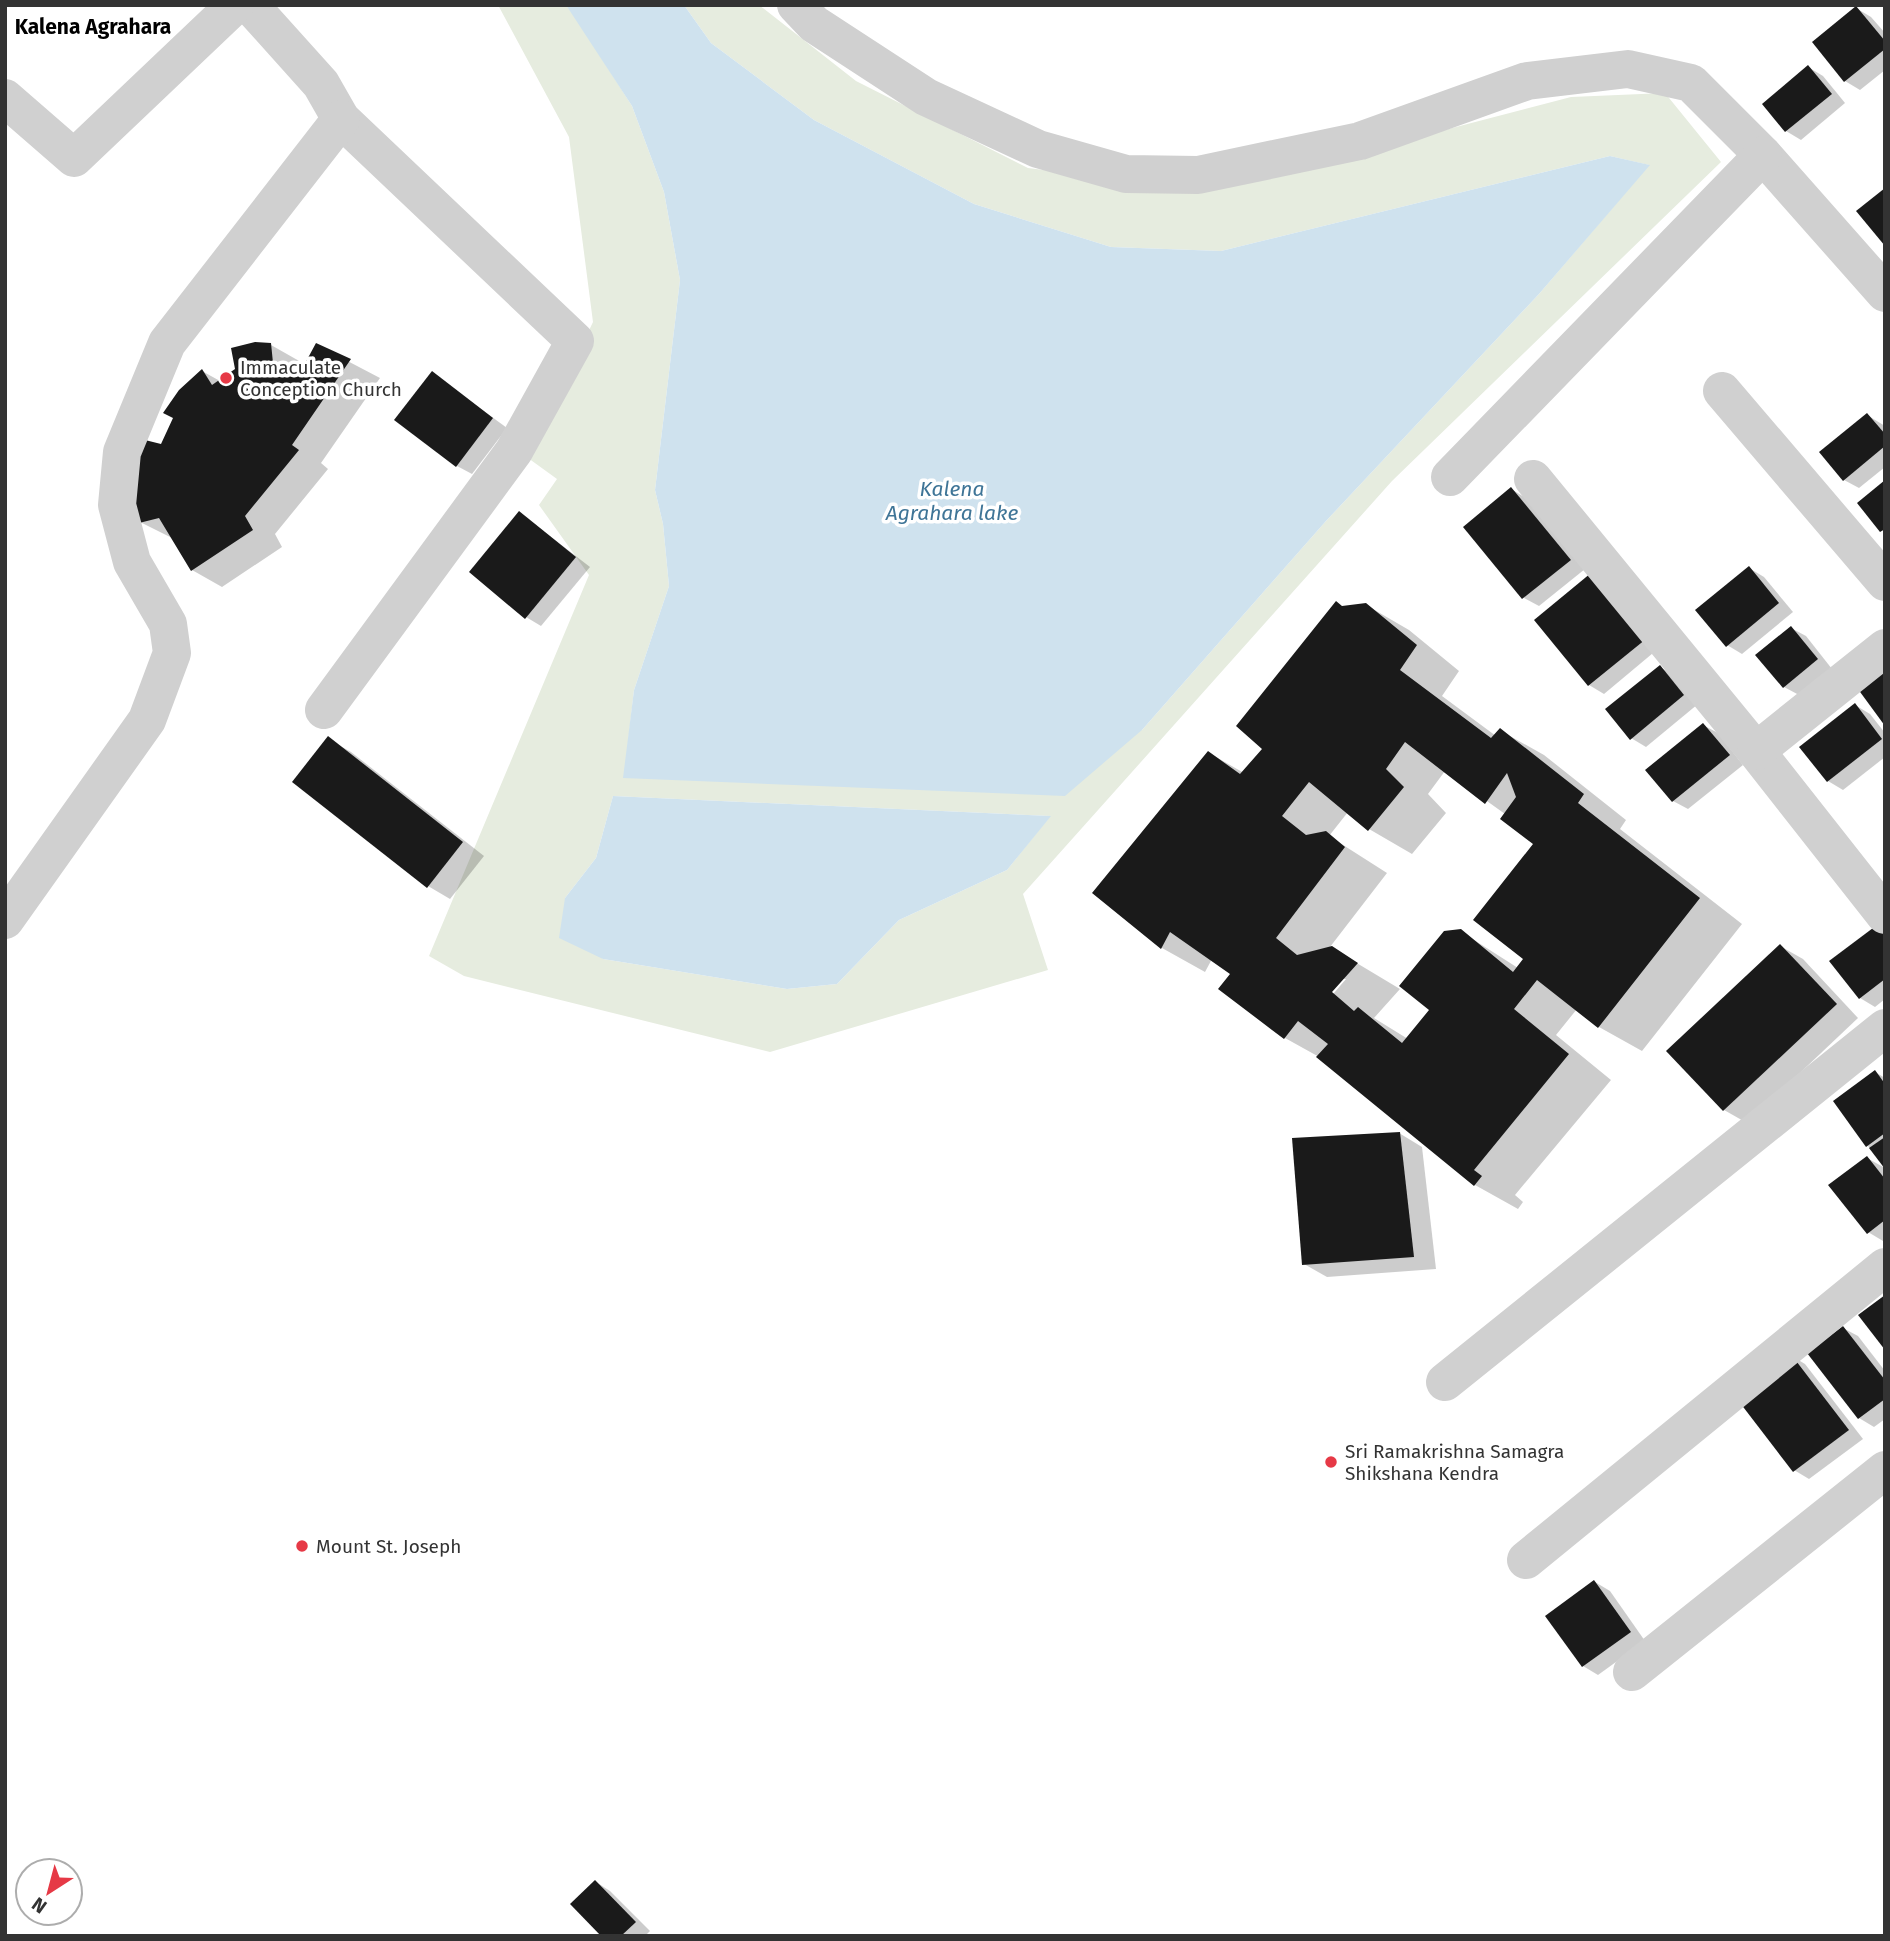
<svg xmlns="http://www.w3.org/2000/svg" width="1890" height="1941" font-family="'Fira Sans',sans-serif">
<rect width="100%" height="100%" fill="#fff"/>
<path fill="#e6ecdf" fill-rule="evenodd" d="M 498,5 L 566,5 L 576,18 L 632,106 L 664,192 L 680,280 L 655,490 L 663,524 L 669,586 L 634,690 L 624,778 L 1142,730 L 1326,521 L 1539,294 L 1649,165 L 1610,156 L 1221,251 L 1111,247 L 974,204 L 814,120 L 711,43 L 684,5 L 759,5 L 856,81 L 1028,168 L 1211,191 L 1571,97 L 1665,93 L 1721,162 L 1392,481 L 1023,894 L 1048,970 L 770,1052 L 464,976 L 429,956 L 589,575 L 539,505 L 557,479 L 528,458 L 593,322 L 569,137 ZM 613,796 L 1050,816 L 1007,870 L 899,920 L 837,984 L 787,989 L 603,959 L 565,898 L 596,858 Z"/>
<g fill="#cfe2ee">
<path d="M 566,5 L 684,5 L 711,43 L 814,120 L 974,204 L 1111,247 L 1221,251 L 1610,156 L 1650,165 L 1539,294 L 1326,521 L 1142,730 L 1065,796 L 623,778 L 634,690 L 669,586 L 663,524 L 655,490 L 680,280 L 664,192 L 632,106 Z"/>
<path d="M 613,796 L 1051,816 L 1007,870 L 899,920 L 837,984 L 787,989 L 603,959 L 559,938 L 565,898 L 596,858 Z"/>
</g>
<g fill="#0003" fill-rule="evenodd">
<path d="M 1856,8 L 1871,17 L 1885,33 L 1885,70 L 1860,90 L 1845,81 Z"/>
<path d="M 1808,67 L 1823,76 L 1845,103 L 1801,140 L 1786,131 Z"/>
<path d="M 271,345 L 301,362 L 302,373 L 317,345 L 380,378 L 321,463 L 328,469 L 275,534 L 282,547 L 222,587 L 192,570 L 174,539 L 140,522 L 162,446 L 202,371 L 220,381 Z"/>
<path d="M 432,373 L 507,428 L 472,474 L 457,466 Z"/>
<path d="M 1867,415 L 1885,426 L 1885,467 L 1859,488 L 1844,480 Z"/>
<path d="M 1511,489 L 1526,498 L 1585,569 L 1539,606 L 1524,598 L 1465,527 Z"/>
<path d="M 520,513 L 590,567 L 541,626 L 526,617 Z"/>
<path d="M 1749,568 L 1764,577 L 1793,612 L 1742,654 L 1727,645 Z"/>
<path d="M 1591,576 L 1659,648 L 1604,694 L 1589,685 Z"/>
<path d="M 1366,605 L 1409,630 L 1459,671 L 1442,696 L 1496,736 L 1501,731 L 1544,755 L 1626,820 L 1620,829 L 1742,924 L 1642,1051 L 1599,1027 L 1577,1009 L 1556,1035 L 1611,1080 L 1515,1195 L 1523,1202 L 1518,1209 L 1475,1185 L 1321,1058 L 1285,1038 L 1233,973 L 1212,959 L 1205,972 L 1162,948 L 1094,893 L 1209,753 L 1244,773 L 1265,749 L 1344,608 ZM 1445,771 L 1505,814 L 1535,843 L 1525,959 L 1518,968 L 1460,931 L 1432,1010 L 1408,1039 L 1374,1018 L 1400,989 L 1330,947 L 1387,873 L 1329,836 L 1348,812 L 1369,829 L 1412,854 L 1446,813 L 1428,794 ZM 1341,979 L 1346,979 L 1328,1000 L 1325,997 Z"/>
<path d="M 1791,628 L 1806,636 L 1832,669 L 1799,695 L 1784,687 Z"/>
<path d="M 1660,667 L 1675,676 L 1698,704 L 1646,747 L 1631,738 Z"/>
<path d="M 1855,705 L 1870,714 L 1885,733 L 1885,757 L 1843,790 L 1828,781 Z"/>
<path d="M 1703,725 L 1718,733 L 1743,765 L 1688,809 L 1673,801 Z"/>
<path d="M 328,739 L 351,752 L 484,856 L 450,899 L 428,886 Z"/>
<path d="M 1885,931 L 1885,999 L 1875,1007 L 1860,998 L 1831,962 Z"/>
<path d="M 1780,946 L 1803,959 L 1858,1018 L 1747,1123 L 1724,1110 Z"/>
<path d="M 1875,1072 L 1885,1078 L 1885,1166 L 1868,1146 Z"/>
<path d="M 1399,1133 L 1422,1147 L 1436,1269 L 1327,1277 L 1304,1264 Z"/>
<path d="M 1867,1158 L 1885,1168 L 1883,1241 L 1868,1232 Z"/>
<path d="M 1843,1328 L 1858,1336 L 1885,1371 L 1885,1419 L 1874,1427 L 1859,1418 Z"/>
<path d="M 1790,1355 L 1805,1364 L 1863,1439 L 1809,1479 L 1794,1470 Z"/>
<path d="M 1595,1582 L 1610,1591 L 1645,1641 L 1598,1675 L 1583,1666 Z"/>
<path d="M 596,1882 L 610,1891 L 650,1931 L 645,1936 L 604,1936 Z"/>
</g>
<g fill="#1a1a1a" fill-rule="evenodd">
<path d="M 1856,6 L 1885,41 L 1885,49 L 1844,82 L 1812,42 Z"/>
<path d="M 1808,65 L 1832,94 L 1785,132 L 1762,104 Z"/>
<path d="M 1885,188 L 1885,246 L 1856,211 Z"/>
<path d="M 255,342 L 271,343 L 273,363 L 302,369 L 316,343 L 351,359 L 292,445 L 299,450 L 245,516 L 253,530 L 191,571 L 159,518 L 139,523 L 133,499 L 141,439 L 161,444 L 173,418 L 163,413 L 179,390 L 202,369 L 212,385 L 235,369 L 231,348 Z"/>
<path d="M 432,371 L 493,418 L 456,467 L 394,420 Z"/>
<path d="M 1867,413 L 1885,434 L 1885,446 L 1843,481 L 1819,452 Z"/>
<path d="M 1885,480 L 1885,529 L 1880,532 L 1857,503 Z"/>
<path d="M 1511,487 L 1571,560 L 1522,599 L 1463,527 Z"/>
<path d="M 519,511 L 576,557 L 525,619 L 469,572 Z"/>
<path d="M 1749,566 L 1779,603 L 1726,647 L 1695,610 Z"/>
<path d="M 1591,573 L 1646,639 L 1588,686 L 1534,620 Z"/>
<path d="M 1336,601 L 1342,606 L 1366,603 L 1417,645 L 1400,670 L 1491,738 L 1500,728 L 1584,794 L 1578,803 L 1700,898 L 1598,1028 L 1537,980 L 1514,1009 L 1569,1054 L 1474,1170 L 1482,1176 L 1474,1186 L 1316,1057 L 1328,1044 L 1298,1021 L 1284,1039 L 1218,989 L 1230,974 L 1170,932 L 1161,949 L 1092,893 L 1208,751 L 1240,774 L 1262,749 L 1236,726 ZM 1405,742 L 1485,804 L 1507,773 L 1516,797 L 1500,819 L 1533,844 L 1473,920 L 1523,959 L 1513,972 L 1461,929 L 1444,931 L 1399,986 L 1429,1010 L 1402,1043 L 1358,1007 L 1354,1011 L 1332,992 L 1358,963 L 1332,946 L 1297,955 L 1276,938 L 1345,847 L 1326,831 L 1306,835 L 1282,816 L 1309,782 L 1368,831 L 1404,787 L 1386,769 Z"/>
<path d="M 1791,626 L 1818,659 L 1783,688 L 1755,655 Z"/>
<path d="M 1885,663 L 1885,726 L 1855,685 Z"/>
<path d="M 1660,665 L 1684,695 L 1630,740 L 1605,709 Z"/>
<path d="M 1855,703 L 1882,739 L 1827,782 L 1799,747 Z"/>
<path d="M 1703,723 L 1730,755 L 1672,802 L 1645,770 Z"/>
<path d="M 328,736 L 463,842 L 427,888 L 292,782 Z"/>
<path d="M 1877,925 L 1885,935 L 1885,979 L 1859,999 L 1829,961 Z"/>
<path d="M 1780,944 L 1837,1004 L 1723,1111 L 1666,1051 Z"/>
<path d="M 1875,1070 L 1885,1084 L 1885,1133 L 1866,1147 L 1833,1101 Z"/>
<path d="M 1400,1132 L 1414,1257 L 1302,1265 L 1292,1138 Z"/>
<path d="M 1885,1137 L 1885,1169 L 1869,1148 Z"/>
<path d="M 1867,1156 L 1885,1179 L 1885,1220 L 1867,1234 L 1828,1185 Z"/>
<path d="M 1885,1295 L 1885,1350 L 1858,1315 Z"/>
<path d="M 1843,1326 L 1885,1380 L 1885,1399 L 1858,1419 L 1807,1353 Z"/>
<path d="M 1790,1353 L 1849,1430 L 1793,1472 L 1734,1395 Z"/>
<path d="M 1594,1580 L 1631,1632 L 1582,1667 L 1545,1616 Z"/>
<path d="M 595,1880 L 636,1922 L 621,1936 L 601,1936 L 570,1904 Z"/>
</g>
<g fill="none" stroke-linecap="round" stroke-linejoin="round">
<g stroke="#d0d0d0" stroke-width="38">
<path d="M 250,5 L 321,84 L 341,119 L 575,341 L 514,451 L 324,710"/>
<path d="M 796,5 L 814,24 L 926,97 L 1038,149 L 1126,174 L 1198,175 L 1360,141 L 1527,81 L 1628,69 L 1691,83 L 1763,155 L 1885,293"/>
<path d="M 5,98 L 74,158 L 235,5"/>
<path d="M 1722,391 L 1885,582"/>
<path d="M 1450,477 L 1763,155"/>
<path d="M 1533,479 L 1756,751 L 1885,915"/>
<path d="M 1756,751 L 1885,648"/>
<path d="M 5,920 L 147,720 L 172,653 L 168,624 L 132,562 L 117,505 L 122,452 L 167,343 L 341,119"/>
<path d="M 1445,1382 L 1885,1028"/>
<path d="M 1526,1560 L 1885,1267"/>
<path d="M 1632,1672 L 1885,1470"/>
</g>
</g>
<g fill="#e63946" stroke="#fff" stroke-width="2.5">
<circle cx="226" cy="378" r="7"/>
<circle cx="1331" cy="1462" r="7"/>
<circle cx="302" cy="1546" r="7"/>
</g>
<g text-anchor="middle" stroke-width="7" stroke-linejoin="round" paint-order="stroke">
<g font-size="19" fill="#333" stroke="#fff" text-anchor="start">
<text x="240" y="374">Immaculate<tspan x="240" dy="22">Conception Church</tspan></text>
<text x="1345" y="1458">Sri Ramakrishna Samagra<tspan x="1345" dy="22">Shikshana Kendra</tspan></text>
<text x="316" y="1553">Mount St. Joseph</text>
</g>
<g font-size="21" font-weight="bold" fill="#000" stroke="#fff">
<text x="93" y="34">Kalena Agrahara</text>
</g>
<g font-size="21" font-style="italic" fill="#3f7597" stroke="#fff">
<text x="952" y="496">Kalena<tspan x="952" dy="24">Agrahara lake</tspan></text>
</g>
</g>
<rect width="1890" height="1941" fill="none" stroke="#333333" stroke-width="14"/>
<g transform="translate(49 1892) rotate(216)"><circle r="33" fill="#ffffff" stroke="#adadad" stroke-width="2"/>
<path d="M0-5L12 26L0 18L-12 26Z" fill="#e63946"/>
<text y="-10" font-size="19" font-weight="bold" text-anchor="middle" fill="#333333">N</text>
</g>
</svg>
